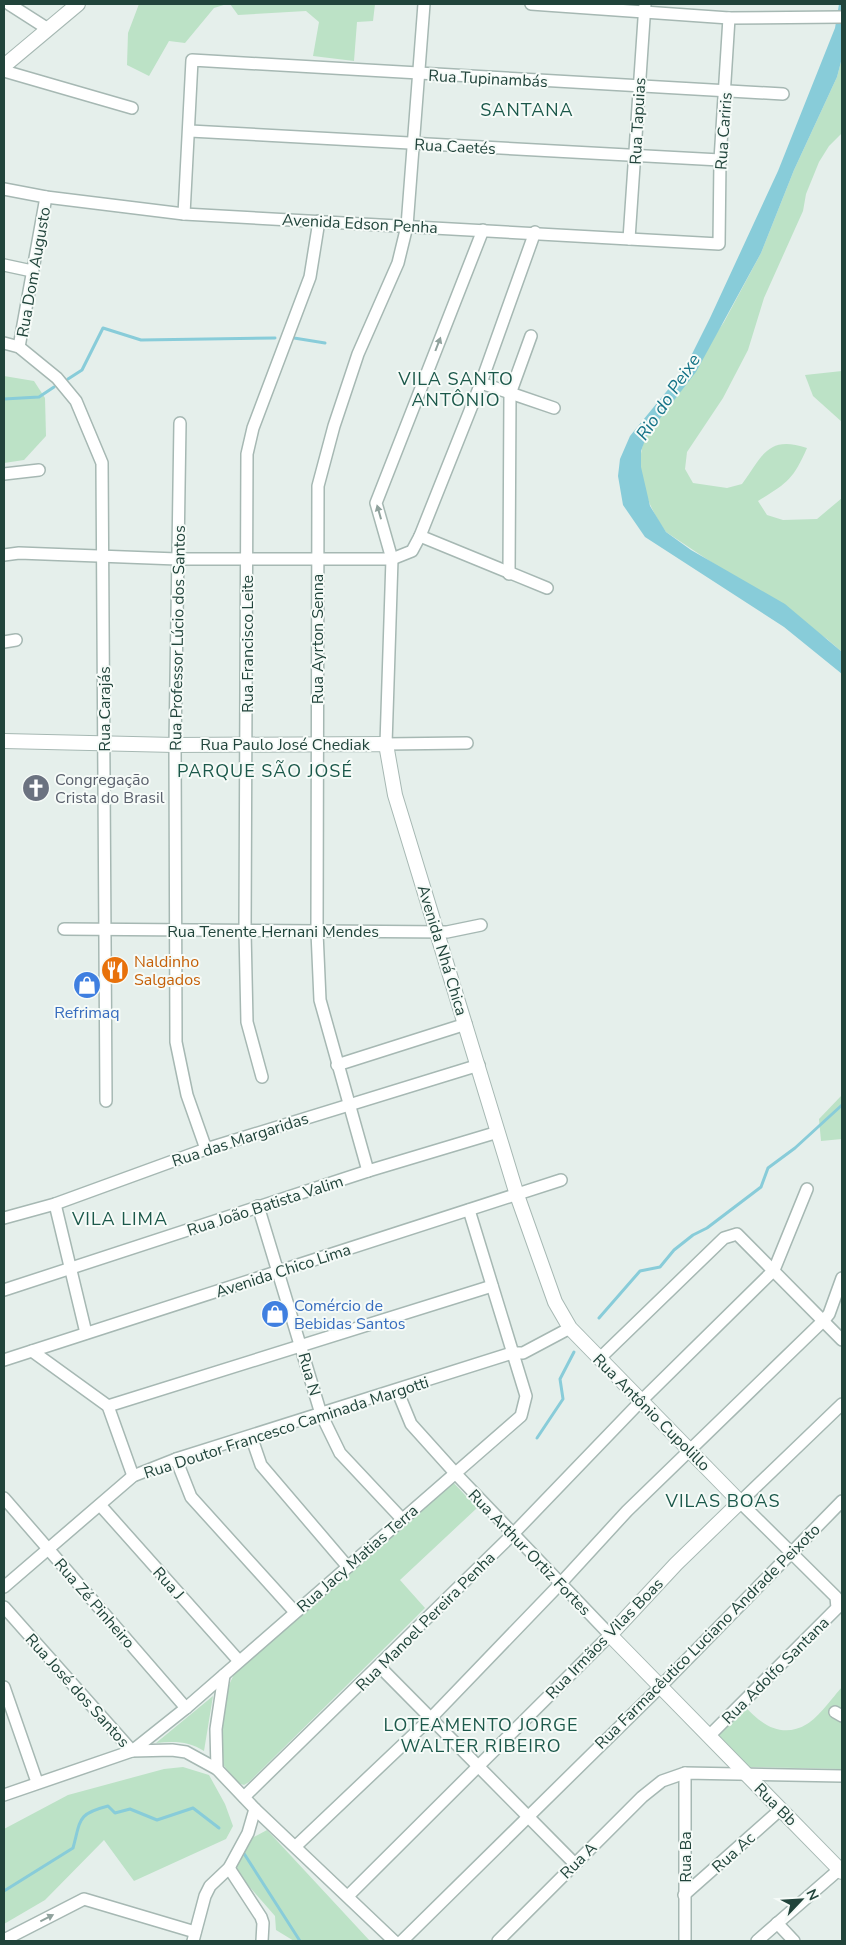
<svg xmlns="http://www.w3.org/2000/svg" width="846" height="1945" font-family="'Nunito Sans',sans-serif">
<rect width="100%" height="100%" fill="#e5efeb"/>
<g fill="#bce2c6">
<path d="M 139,4 L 227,4 L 214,8 L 185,43 L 169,41 L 149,76 L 127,65 L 128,33 Z"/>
<path d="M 230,4 L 375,4 L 373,21 L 357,22 L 354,61 L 313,56 L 319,22 L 306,11 L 238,15 Z"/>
<path d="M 842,58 L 842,133 L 829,146 L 819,162 L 806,194 L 803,211 L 764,298 L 748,350 L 723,398 L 687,452 L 685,469 L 693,483 L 727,488 L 742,484 C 763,455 768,435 807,448 C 793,480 787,483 758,501 L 767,515 L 783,520 L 817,519 L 842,498 L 842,652 L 827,639 L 666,532 C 647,506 631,465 647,435 L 724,322 L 761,253 L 794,170 L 837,77 Z"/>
<path d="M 842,371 L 842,422 L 813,396 L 805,375 Z"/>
<path d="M 4,376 L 34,381 L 45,398 L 46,436 L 24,460 L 4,463 Z"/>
<path d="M 842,1095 L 842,1139 L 821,1141 L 819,1119 Z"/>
<path d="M 452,1481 L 477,1508 L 400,1580 L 425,1608 L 249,1782 L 244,1785 L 238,1783 L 220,1761 L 217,1739 L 229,1685 L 236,1670 Z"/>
<path d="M 842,1687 L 842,1769 L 748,1767 L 715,1733 L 743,1704 C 759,1723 781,1740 807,1724 C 818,1718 833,1697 842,1687 Z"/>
<path d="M 213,1696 L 204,1751 C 189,1741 174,1741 156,1743 Z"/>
<path d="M 183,1767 L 209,1775 L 225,1804 L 233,1826 L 226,1839 L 134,1881 L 104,1840 L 45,1900 L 4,1924 L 4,1829 L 68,1795 L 164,1769 Z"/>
<path d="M 267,1830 L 370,1941 L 294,1941 L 276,1930 L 275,1916 L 232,1867 L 250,1839 Z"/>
</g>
<path fill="#88ccd9" d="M 839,4 L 842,4 L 842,58 L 837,77 L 794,170 L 761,253 L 696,372 L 647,435 L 641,451 L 641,467 L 650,506 L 666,532 L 691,550 L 785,604 L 842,652 L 842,674 L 784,627 L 645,537 L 623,505 L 618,476 L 620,459 L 630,436 L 684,370 L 710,318 L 778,171 L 835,28 Z"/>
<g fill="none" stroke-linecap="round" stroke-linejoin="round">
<g stroke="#88ccd9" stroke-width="3">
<path d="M 294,338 L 325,343"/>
<path d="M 68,379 L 82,370 L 103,328 L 141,340 L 275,338"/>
<path d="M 4,399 L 39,397 L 54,387"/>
<path d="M 599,1318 L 640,1271 L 660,1267 L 674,1250 L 693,1235 L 707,1228 L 761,1187 L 768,1168 L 795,1148 L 842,1105"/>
<path d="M 537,1438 L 563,1399 L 560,1379 L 574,1352"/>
<path d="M 243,1852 L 300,1941"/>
<path d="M 4,1891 L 73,1848 C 81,1819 77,1814 108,1806 L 115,1813 L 130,1809 L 157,1820 L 193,1808 L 219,1828"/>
</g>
<g stroke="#a6b8b3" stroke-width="14">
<g id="minor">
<path d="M 9,4 L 48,29"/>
<path d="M 531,4 L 729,18 L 842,17"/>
<path d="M 4,71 L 132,108"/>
<path d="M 190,131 L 720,160"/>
<path d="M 4,189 L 46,197 L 184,214 L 719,244 L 720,160 L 729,18"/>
<path d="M 184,214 L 192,60 L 783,94"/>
<path d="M 629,239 L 645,4"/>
<path d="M 4,265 L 32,271"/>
<path d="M 4,343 L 19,347 L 57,378 L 76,401 L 102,463 L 106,1101"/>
<path d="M 19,347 L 46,197"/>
<path d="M 481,383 L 554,408"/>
<path d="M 180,423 L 175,745 L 176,1042 L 187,1095 L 206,1149"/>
<path d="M 4,474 L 39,470"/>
<path d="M 420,536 L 547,588"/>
<path d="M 4,555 L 19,553 L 177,559 L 392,559 L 412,551 L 420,536 L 481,383 L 535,232"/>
<path d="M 509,574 L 510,394 L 531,336"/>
<path d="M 4,642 L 16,640"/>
<path d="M 467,743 L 386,744 L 392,559 L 376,503 L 483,230"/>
<path d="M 64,929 L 447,932 L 481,925"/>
<path d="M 337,1065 L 466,1024"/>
<path d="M 262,1077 L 247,1022 L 245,931 L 247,454 L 253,428 L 310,277 L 319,221"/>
<path d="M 368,1171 L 320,1000 L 317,932 L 318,486 L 334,426 L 358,354 L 398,263 L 407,226 L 424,4"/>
<path d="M 55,1204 L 86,1333"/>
<path d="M 258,1206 L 321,1414 L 340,1453 L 402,1519"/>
<path d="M 4,1218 L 55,1204 L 206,1149 L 479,1065"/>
<path d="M 4,1290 L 368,1171 L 498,1132"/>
<path d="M 32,1351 L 108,1406 L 133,1476"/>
<path d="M 599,1359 L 724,1238 L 737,1234 L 842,1340"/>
<path d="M 4,1360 L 561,1180"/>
<path d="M 108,1406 L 492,1286"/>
<path d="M 251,1436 L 261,1465 L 348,1567"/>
<path d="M 176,1459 L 191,1497 L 295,1612"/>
<path d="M 4,1498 L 186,1708"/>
<path d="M 100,1505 L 239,1661"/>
<path d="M 4,1587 L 133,1476 L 176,1459 L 512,1353 L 523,1353 L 570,1328"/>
<path d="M 4,1607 L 132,1751 L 172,1750 L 186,1752 L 217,1769 L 255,1809 L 394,1941"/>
<path d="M 379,1666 L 574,1863"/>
<path d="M 4,1687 L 37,1782"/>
<path d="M 835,1712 L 842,1716"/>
<path d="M 709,1736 L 837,1608 L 836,1597 L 740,1502 L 842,1404"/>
<path d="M 217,1769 L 216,1729 L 224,1675"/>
<path d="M 4,1795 L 132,1751 L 186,1708 L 521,1416 L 526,1396 L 469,1210"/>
<path d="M 244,1797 L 513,1534 L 641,1401 L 774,1270 L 807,1189"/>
<path d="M 296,1846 L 431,1718 L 560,1584 L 627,1511 L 824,1320 L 829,1314 L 842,1278"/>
<path d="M 229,1868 L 261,1917 L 263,1923 L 262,1941"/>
<path d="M 684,1895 L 781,1809"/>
<path d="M 348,1896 L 610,1635 L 456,1474 L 411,1424 L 397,1390"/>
<path d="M 777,1923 L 794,1941"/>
<path d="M 4,1940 L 84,1899 L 195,1932"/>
<path d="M 193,1941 L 205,1896 L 210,1886 L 229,1868 L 248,1833 L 255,1809"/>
<path d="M 402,1941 L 660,1687 L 842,1501"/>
<path d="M 498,1941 L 642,1797 L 662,1781 L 685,1773 L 842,1776"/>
<path d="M 685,1941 L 685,1773"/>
<path d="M 757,1941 L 842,1867"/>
</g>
</g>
<g stroke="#a6b8b3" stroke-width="16">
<g id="tertiary">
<path d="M 4,66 L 78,4"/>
<path d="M 4,741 L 175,745 L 386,744 L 395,795 L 517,1195 L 555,1302 L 570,1328 L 740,1502 L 676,1564 L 610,1635 L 842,1872"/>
</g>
</g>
<use href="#minor" stroke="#fff" stroke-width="11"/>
<use href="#tertiary" stroke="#fff" stroke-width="14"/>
</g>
<defs><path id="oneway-solid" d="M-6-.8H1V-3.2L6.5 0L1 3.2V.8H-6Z" transform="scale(1.25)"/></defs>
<g fill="#90a29d">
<use href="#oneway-solid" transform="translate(438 344) rotate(-69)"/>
<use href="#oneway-solid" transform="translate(379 512) rotate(-106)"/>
<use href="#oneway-solid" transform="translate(47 1918) rotate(-27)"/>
</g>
<defs>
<g id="church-disc" transform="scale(1.4375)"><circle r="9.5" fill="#6b7280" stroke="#f6fbf8"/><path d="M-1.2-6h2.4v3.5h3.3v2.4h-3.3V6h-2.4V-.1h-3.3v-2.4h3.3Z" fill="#fff"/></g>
<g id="restaurant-disc" transform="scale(1.4375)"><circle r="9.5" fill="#e8710a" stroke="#f6fbf8"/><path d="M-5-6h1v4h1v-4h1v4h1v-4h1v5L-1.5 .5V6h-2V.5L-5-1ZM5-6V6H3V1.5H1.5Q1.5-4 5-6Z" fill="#fff"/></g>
<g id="shop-disc" transform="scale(1.4375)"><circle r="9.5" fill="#3f7fe0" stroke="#f6fbf8"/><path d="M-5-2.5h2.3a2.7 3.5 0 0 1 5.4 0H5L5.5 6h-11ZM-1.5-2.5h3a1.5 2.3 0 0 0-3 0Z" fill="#fff"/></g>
</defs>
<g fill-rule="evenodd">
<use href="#church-disc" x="36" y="788"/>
<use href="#restaurant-disc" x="115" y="970"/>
<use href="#shop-disc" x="87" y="985"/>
<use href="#shop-disc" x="275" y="1314"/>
</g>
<g text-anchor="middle" stroke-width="4" stroke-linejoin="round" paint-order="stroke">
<g font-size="16" fill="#21443b" stroke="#f6fbf8">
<text transform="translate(488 78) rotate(3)" y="6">Rua Tupinambás</text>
<text transform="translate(637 121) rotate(-87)" y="6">Rua Tapuias</text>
<text transform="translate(723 131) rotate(-86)" y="6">Rua Cariris</text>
<text transform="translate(455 146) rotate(3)" y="6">Rua Caetés</text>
<text transform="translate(360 223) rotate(3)" y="6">Avenida Edson Penha</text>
<text transform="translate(33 272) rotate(-80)" y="6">Rua Dom Augusto</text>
<text transform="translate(177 638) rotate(-89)" y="6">Rua Professor Lúcio dos Santos</text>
<text transform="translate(317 639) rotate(-90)" y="6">Rua Ayrton Senna</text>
<text transform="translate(247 644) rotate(-90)" y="6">Rua Francisco Leite</text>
<text transform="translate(104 709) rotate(-90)" y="6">Rua Carajás</text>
<text x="285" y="750">Rua Paulo José Chediak</text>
<text x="273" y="937">Rua Tenente Hernani Mendes</text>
<text transform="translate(443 950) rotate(73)" y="6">Avenida Nhá Chica</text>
<text transform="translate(240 1139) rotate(-18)" y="6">Rua das Margaridas</text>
<text transform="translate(265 1205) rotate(-18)" y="6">Rua João Batista Valim</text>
<text transform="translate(283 1270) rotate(-18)" y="6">Avenida Chico Lima</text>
<text transform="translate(310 1374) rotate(74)" y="6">Rua N</text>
<text transform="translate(652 1412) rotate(45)" y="6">Rua Antônio Cupolillo</text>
<text transform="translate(286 1427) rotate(-18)" y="6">Rua Doutor Francesco Caminada Margotti</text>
<text transform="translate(530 1552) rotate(46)" y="6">Rua Arthur Ortiz Fortes</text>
<text transform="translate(357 1558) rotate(-41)" y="6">Rua Jacy Matias Terra</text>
<text transform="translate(169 1583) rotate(48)" y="6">Rua J</text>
<text transform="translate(95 1603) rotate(49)" y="6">Rua Zé Pinheiro</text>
<text transform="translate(425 1621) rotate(-45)" y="6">Rua Manoel Pereira Penha</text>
<text transform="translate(707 1636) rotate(-45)" y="6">Rua Farmacêutico Luciano Andrade Peixoto</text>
<text transform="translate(604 1638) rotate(-46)" y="6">Rua Irmãos Vilas Boas</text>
<text transform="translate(775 1670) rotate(-45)" y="6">Rua Adolfo Santana</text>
<text transform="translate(78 1690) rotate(48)" y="6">Rua José dos Santos</text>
<text transform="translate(776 1804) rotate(45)" y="6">Rua Bb</text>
<text transform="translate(733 1852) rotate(-42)" y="6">Rua Ac</text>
<text transform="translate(685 1857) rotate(-90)" y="6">Rua Ba</text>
<text transform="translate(578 1860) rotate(-45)" y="6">Rua A</text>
</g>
<g font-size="16" fill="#5b616d" stroke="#f6fbf8" text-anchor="start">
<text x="55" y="785">Congregação<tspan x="55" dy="18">Crista do Brasil</tspan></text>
</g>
<g font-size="16" fill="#c56008" stroke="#f6fbf8" text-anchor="start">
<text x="134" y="967">Naldinho<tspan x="134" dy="18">Salgados</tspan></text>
</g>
<g font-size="16" fill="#366cbe" stroke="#f6fbf8">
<text x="87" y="1018">Refrimaq</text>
<text x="294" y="1311" text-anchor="start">Comércio de<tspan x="294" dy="18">Bebidas Santos</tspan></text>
</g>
<g font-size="18" letter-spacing="1" fill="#1b584a" stroke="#f6fbf8">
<text x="527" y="116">SANTANA</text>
<text x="456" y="385">VILA SANTO<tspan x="456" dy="21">ANTÔNIO</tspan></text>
<text x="265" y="777">PARQUE SÃO JOSÉ</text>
<text x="120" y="1225">VILA LIMA</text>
<text x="723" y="1507">VILAS BOAS</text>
<text x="481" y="1731">LOTEAMENTO JORGE<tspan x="481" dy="21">WALTER RIBEIRO</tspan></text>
</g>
<g font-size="18" font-style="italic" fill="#147387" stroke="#f6fbf8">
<text transform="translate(668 397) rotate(-56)" y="6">Rio do Peixe</text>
</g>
</g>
<rect width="846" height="1945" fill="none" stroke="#21443b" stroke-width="10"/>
<g transform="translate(801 1900) rotate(65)" stroke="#f6fbf8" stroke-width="4" paint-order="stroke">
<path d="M0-4L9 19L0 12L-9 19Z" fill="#21443b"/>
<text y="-8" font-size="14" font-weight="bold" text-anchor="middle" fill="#21443b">N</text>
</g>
</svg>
